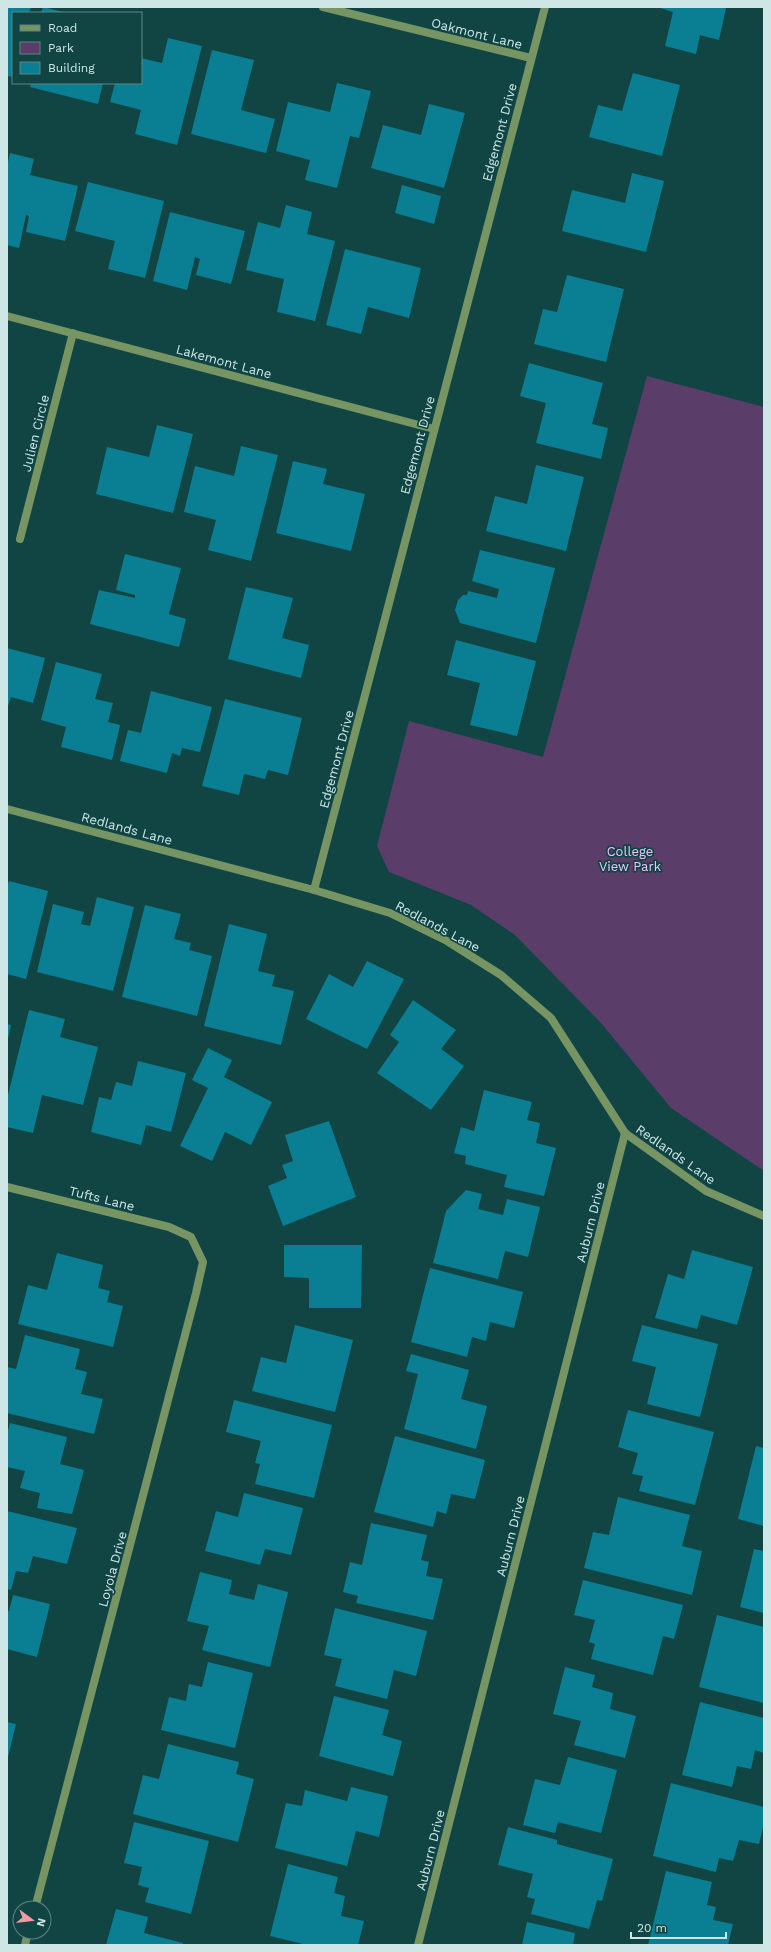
<svg xmlns="http://www.w3.org/2000/svg" width="771" height="1952" font-family="'Work Sans',sans-serif">
<rect width="100%" height="100%" fill="#104544"/>
<path fill="#5a3d69" d="M 647,376 L 764,407 L 764,1171 L 671,1108 L 601,1023 L 515,935 L 471,905 L 389,872 L 377,846 L 409,721 L 543,757 Z"/>
<g fill="#0a7e92">
<path d="M 7,7 L 31,7 L 29,13 L 13,13 L 13,77 L 7,76 Z"/>
<path d="M 43,7 L 63,12 L 63,13 L 41,13 Z"/>
<path d="M 657,7 L 726,8 L 719,40 L 700,35 L 696,54 L 665,46 L 673,12 Z"/>
<path d="M 168,38 L 202,46 L 177,145 L 135,134 L 141,110 L 110,102 L 115,83 L 141,83 L 141,58 L 162,63 Z"/>
<path d="M 212,50 L 254,60 L 241,110 L 275,119 L 266,153 L 191,134 Z"/>
<path d="M 633,73 L 680,85 L 662,156 L 589,137 L 598,105 L 622,111 Z"/>
<path d="M 31,83 L 103,83 L 98,104 L 30,87 Z"/>
<path d="M 337,83 L 371,91 L 359,138 L 350,136 L 337,188 L 305,180 L 310,160 L 276,151 L 288,102 L 330,112 Z"/>
<path d="M 429,104 L 465,113 L 444,188 L 371,168 L 383,125 L 421,135 Z"/>
<path d="M 10,153 L 34,159 L 30,175 L 78,186 L 65,241 L 26,232 L 29,216 L 26,215 L 19,248 L 7,245 L 7,166 Z"/>
<path d="M 632,173 L 664,181 L 646,252 L 562,231 L 572,190 L 625,203 Z"/>
<path d="M 88,182 L 164,201 L 145,278 L 108,269 L 115,241 L 75,231 Z"/>
<path d="M 402,185 L 441,196 L 434,224 L 395,213 Z"/>
<path d="M 286,205 L 312,212 L 307,234 L 335,241 L 315,321 L 277,312 L 284,279 L 246,270 L 258,222 L 280,228 Z"/>
<path d="M 170,212 L 245,231 L 231,284 L 196,275 L 200,259 L 195,257 L 187,290 L 153,281 Z"/>
<path d="M 345,249 L 421,268 L 409,318 L 368,307 L 361,334 L 326,325 Z"/>
<path d="M 567,275 L 624,289 L 606,362 L 534,344 L 543,309 L 557,312 Z"/>
<path d="M 529,363 L 603,383 L 592,424 L 608,428 L 601,459 L 536,443 L 546,403 L 520,396 Z"/>
<path d="M 157,425 L 193,434 L 173,513 L 96,494 L 107,447 L 149,457 Z"/>
<path d="M 241,446 L 278,455 L 251,561 L 208,550 L 216,520 L 184,512 L 195,466 L 234,476 Z"/>
<path d="M 293,461 L 327,469 L 323,484 L 365,494 L 351,551 L 276,533 Z"/>
<path d="M 536,465 L 584,477 L 566,551 L 486,531 L 495,496 L 527,504 Z"/>
<path d="M 480,550 L 555,568 L 536,643 L 460,623 L 455,610 L 458,600 L 463,595 L 467,595 L 468,591 L 497,598 L 499,589 L 472,581 Z"/>
<path d="M 125,554 L 181,568 L 169,614 L 186,619 L 179,647 L 90,624 L 99,590 L 135,598 L 135,595 L 116,590 Z"/>
<path d="M 246,587 L 293,598 L 282,638 L 309,645 L 301,678 L 228,659 Z"/>
<path d="M 456,640 L 536,661 L 517,736 L 470,725 L 480,683 L 447,675 Z"/>
<path d="M 7,648 L 45,658 L 33,703 L 11,697 L 7,709 Z"/>
<path d="M 56,662 L 102,674 L 95,699 L 113,703 L 108,722 L 120,725 L 112,760 L 61,747 L 66,727 L 41,720 Z"/>
<path d="M 151,691 L 212,707 L 200,752 L 182,748 L 180,756 L 172,753 L 167,773 L 120,761 L 128,730 L 141,733 Z"/>
<path d="M 225,699 L 302,718 L 288,775 L 268,770 L 265,779 L 244,774 L 239,795 L 202,786 Z"/>
<path d="M 9,881 L 48,891 L 26,979 L 7,974 L 7,888 Z"/>
<path d="M 97,897 L 134,907 L 113,991 L 37,972 L 53,904 L 84,912 L 81,924 L 90,926 Z"/>
<path d="M 145,905 L 181,914 L 174,939 L 191,943 L 189,950 L 212,956 L 197,1016 L 122,997 Z"/>
<path d="M 229,924 L 267,934 L 258,971 L 275,975 L 272,986 L 294,991 L 281,1045 L 204,1026 Z"/>
<path d="M 367,961 L 404,979 L 367,1049 L 306,1019 L 329,974 L 353,987 Z"/>
<path d="M 413,1000 L 456,1030 L 441,1049 L 464,1066 L 431,1110 L 377,1073 L 399,1042 L 390,1035 Z"/>
<path d="M 29,1010 L 65,1019 L 60,1037 L 98,1047 L 83,1105 L 42,1095 L 33,1133 L 7,1127 L 7,1099 Z"/>
<path d="M 7,1024 L 11,1025 L 8,1039 L 7,1039 Z"/>
<path d="M 208,1048 L 232,1060 L 224,1077 L 272,1102 L 251,1145 L 225,1132 L 212,1161 L 180,1146 L 208,1088 L 192,1080 Z"/>
<path d="M 138,1061 L 186,1073 L 171,1132 L 146,1125 L 141,1145 L 91,1132 L 99,1097 L 111,1100 L 116,1082 L 132,1086 Z"/>
<path d="M 484,1090 L 532,1102 L 527,1120 L 540,1123 L 536,1143 L 556,1148 L 544,1196 L 504,1187 L 507,1175 L 465,1164 L 466,1156 L 454,1153 L 461,1127 L 474,1131 Z"/>
<path d="M 329,1121 L 356,1197 L 283,1226 L 268,1186 L 287,1178 L 282,1165 L 293,1161 L 285,1135 Z"/>
<path d="M 466,1190 L 482,1194 L 478,1209 L 503,1215 L 507,1199 L 540,1207 L 528,1257 L 505,1251 L 498,1279 L 433,1263 L 446,1211 Z"/>
<path d="M 284,1245 L 362,1245 L 361,1308 L 309,1308 L 309,1278 L 284,1277 Z"/>
<path d="M 692,1250 L 753,1267 L 737,1325 L 701,1315 L 697,1329 L 655,1318 L 668,1274 L 684,1279 Z"/>
<path d="M 57,1253 L 103,1265 L 98,1288 L 110,1291 L 107,1302 L 123,1306 L 113,1347 L 18,1324 L 28,1285 L 47,1290 Z"/>
<path d="M 430,1268 L 523,1292 L 514,1328 L 490,1322 L 486,1341 L 472,1337 L 467,1357 L 411,1342 Z"/>
<path d="M 295,1325 L 353,1340 L 335,1412 L 252,1391 L 261,1357 L 286,1363 Z"/>
<path d="M 642,1325 L 718,1344 L 700,1417 L 647,1404 L 656,1367 L 632,1361 Z"/>
<path d="M 25,1335 L 80,1349 L 75,1369 L 87,1372 L 81,1394 L 103,1399 L 94,1434 L 7,1413 L 7,1367 L 16,1369 Z"/>
<path d="M 411,1354 L 469,1370 L 461,1399 L 487,1406 L 476,1449 L 404,1429 L 418,1374 L 406,1371 Z"/>
<path d="M 234,1400 L 332,1425 L 314,1498 L 255,1484 L 260,1464 L 255,1463 L 261,1441 L 226,1432 Z"/>
<path d="M 628,1410 L 714,1432 L 695,1505 L 639,1491 L 643,1476 L 632,1474 L 638,1453 L 618,1447 Z"/>
<path d="M 10,1423 L 67,1437 L 60,1464 L 84,1470 L 72,1514 L 37,1508 L 40,1493 L 20,1488 L 25,1471 L 7,1467 L 7,1434 Z"/>
<path d="M 395,1436 L 485,1460 L 475,1499 L 451,1494 L 446,1514 L 437,1511 L 433,1527 L 374,1512 Z"/>
<path d="M 756,1446 L 764,1448 L 764,1526 L 738,1519 Z"/>
<path d="M 244,1493 L 303,1508 L 291,1555 L 265,1549 L 260,1565 L 205,1551 L 216,1511 L 238,1517 Z"/>
<path d="M 618,1497 L 690,1515 L 682,1546 L 702,1551 L 692,1595 L 584,1568 L 593,1532 L 609,1535 Z"/>
<path d="M 7,1511 L 77,1528 L 67,1564 L 33,1556 L 28,1573 L 16,1571 L 11,1590 L 7,1589 Z"/>
<path d="M 371,1523 L 427,1535 L 421,1560 L 429,1562 L 426,1576 L 443,1579 L 433,1620 L 356,1603 L 358,1596 L 343,1592 L 350,1562 L 362,1565 Z"/>
<path d="M 754,1549 L 764,1551 L 764,1613 L 740,1607 Z"/>
<path d="M 200,1572 L 232,1580 L 229,1594 L 254,1600 L 258,1584 L 288,1592 L 270,1667 L 202,1650 L 209,1626 L 187,1621 Z"/>
<path d="M 583,1580 L 683,1605 L 674,1639 L 663,1636 L 653,1675 L 591,1659 L 595,1644 L 589,1642 L 595,1620 L 574,1615 Z"/>
<path d="M 13,1595 L 50,1604 L 37,1657 L 7,1649 L 7,1610 L 9,1611 Z"/>
<path d="M 335,1608 L 427,1631 L 416,1676 L 394,1670 L 387,1699 L 335,1686 L 342,1659 L 324,1655 Z"/>
<path d="M 717,1615 L 764,1627 L 764,1703 L 699,1687 Z"/>
<path d="M 208,1662 L 253,1673 L 235,1748 L 161,1730 L 169,1697 L 186,1701 L 189,1684 L 202,1687 Z"/>
<path d="M 565,1667 L 595,1675 L 592,1687 L 613,1693 L 610,1709 L 636,1716 L 625,1758 L 574,1745 L 581,1721 L 553,1714 Z"/>
<path d="M 334,1696 L 389,1710 L 382,1735 L 402,1741 L 393,1776 L 319,1756 Z"/>
<path d="M 700,1702 L 764,1718 L 764,1753 L 755,1750 L 751,1769 L 737,1766 L 732,1787 L 682,1775 Z"/>
<path d="M 7,1722 L 16,1724 L 8,1757 L 7,1757 Z"/>
<path d="M 168,1744 L 239,1762 L 236,1774 L 254,1779 L 238,1842 L 133,1814 L 143,1775 L 159,1779 Z"/>
<path d="M 568,1757 L 617,1770 L 601,1833 L 558,1822 L 555,1833 L 523,1825 L 535,1779 L 560,1785 Z"/>
<path d="M 671,1783 L 764,1807 L 764,1823 L 759,1844 L 739,1840 L 733,1861 L 719,1858 L 716,1872 L 653,1856 Z"/>
<path d="M 351,1787 L 388,1796 L 379,1837 L 356,1831 L 347,1866 L 275,1848 L 286,1803 L 302,1806 L 305,1790 L 347,1801 Z"/>
<path d="M 134,1822 L 209,1841 L 191,1914 L 145,1902 L 149,1888 L 138,1885 L 142,1867 L 124,1863 Z"/>
<path d="M 508,1827 L 557,1840 L 557,1844 L 613,1859 L 602,1901 L 597,1900 L 589,1929 L 531,1914 L 535,1899 L 527,1897 L 533,1874 L 498,1865 Z"/>
<path d="M 288,1864 L 338,1877 L 334,1893 L 345,1896 L 341,1916 L 364,1921 L 358,1945 L 307,1945 L 270,1936 Z"/>
<path d="M 666,1871 L 712,1882 L 707,1905 L 716,1907 L 713,1920 L 733,1924 L 728,1945 L 648,1945 Z"/>
<path d="M 116,1909 L 148,1917 L 144,1933 L 183,1943 L 183,1945 L 106,1945 Z"/>
<path d="M 527,1922 L 575,1933 L 573,1945 L 522,1945 Z"/>
</g>
<g fill="none" stroke-linecap="round" stroke-linejoin="round">
<g stroke="#779563" stroke-width="8">
<path d="M 323,7 L 531,58"/>
<path d="M 7,316 L 434,429"/>
<path d="M 20,539 L 73,333"/>
<path d="M 7,809 L 314,890 L 390,913 L 447,941 L 501,975 L 551,1018 L 625,1133 L 706,1191 L 764,1216"/>
<path d="M 314,890 L 545,7"/>
<path d="M 7,1187 L 169,1227 L 191,1237 L 203,1262 L 196,1293 L 35,1908"/>
<path d="M 25,1945 L 28,1932"/>
<path d="M 418,1945 L 625,1133"/>
</g>
</g>
<g text-anchor="middle" stroke-width="3.5" stroke-linejoin="round" paint-order="stroke">
<g font-size="13" fill="#cee7e6" stroke="#104544">
<text transform="translate(477 33) rotate(14)" y="5">Oakmont Lane</text>
<text transform="translate(499 132) rotate(-75)" y="5">Edgemont Drive</text>
<text transform="translate(224 361) rotate(15)" y="5">Lakemont Lane</text>
<text transform="translate(35 433) rotate(-76)" y="5">Julien Circle</text>
<text transform="translate(417 445) rotate(-75)" y="5">Edgemont Drive</text>
<text transform="translate(336 759) rotate(-75)" y="5">Edgemont Drive</text>
<text transform="translate(127 828) rotate(15)" y="5">Redlands Lane</text>
<text transform="translate(438 926) rotate(28)" y="5">Redlands Lane</text>
<text transform="translate(676 1154) rotate(35)" y="5">Redlands Lane</text>
<text transform="translate(102 1198) rotate(14)" y="5">Tufts Lane</text>
<text transform="translate(590 1222) rotate(-76)" y="5">Auburn Drive</text>
<text transform="translate(510 1536) rotate(-76)" y="5">Auburn Drive</text>
<text transform="translate(112 1569) rotate(-75)" y="5">Loyola Drive</text>
<text transform="translate(430 1850) rotate(-76)" y="5">Auburn Drive</text>
</g>
<g font-size="13" fill="#eac4fe" stroke="#104544">
<text x="630" y="856">College<tspan x="630" dy="15">View Park</tspan></text>
</g>
</g>
<rect width="771" height="1952" fill="none" stroke="#cee7e6" stroke-width="16"/>
<rect x="12" y="12" width="130" height="72" fill="#104544" stroke="#5c8685"/>
<rect x="20" y="25" width="20" height="6" fill="#779563" stroke="#5c8685"/>
<text x="48" y="32" font-size="12" fill="#cee7e6">Road</text>
<rect x="20" y="42" width="20" height="12" fill="#5a3d69" stroke="#5c8685"/>
<text x="48" y="52" font-size="12" fill="#cee7e6">Park</text>
<rect x="20" y="62" width="20" height="12" fill="#0a7e92" stroke="#5c8685"/>
<text x="48" y="72" font-size="12" fill="#cee7e6">Building</text>
<g transform="translate(32 1920) rotate(105)"><circle r="19" fill="#104544" stroke="#5c8685"/>
<path d="M0-3L7 15L0 10L-7 15Z" fill="#f49aa3"/>
<text y="-6" font-size="11" font-weight="bold" text-anchor="middle" fill="#cee7e6">N</text>
</g>
<path d="M631 1932v6h95v-6" fill="none" stroke="#cee7e6" stroke-width="2"/>
<text x="637" y="1932" font-size="12" fill="#cee7e6" stroke="#104544" stroke-width="3" paint-order="stroke">20 m</text>
</svg>
